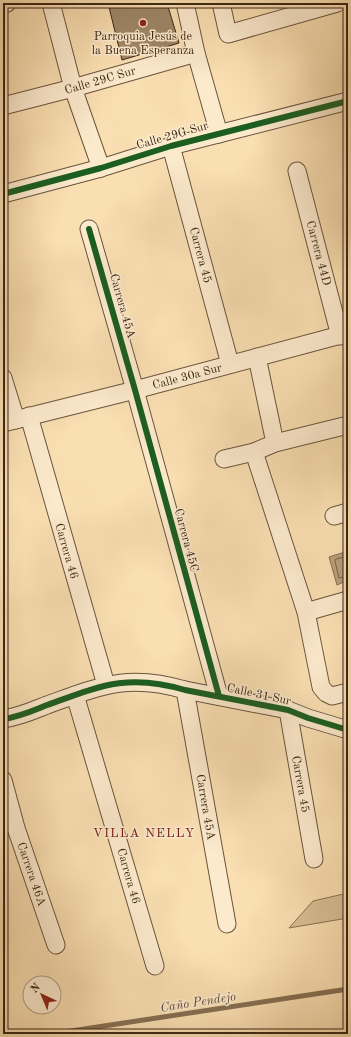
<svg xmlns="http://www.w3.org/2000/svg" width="351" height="1037" font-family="'Old Standard TT',serif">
<rect width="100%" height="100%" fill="#fadfb2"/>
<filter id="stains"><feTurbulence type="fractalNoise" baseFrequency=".005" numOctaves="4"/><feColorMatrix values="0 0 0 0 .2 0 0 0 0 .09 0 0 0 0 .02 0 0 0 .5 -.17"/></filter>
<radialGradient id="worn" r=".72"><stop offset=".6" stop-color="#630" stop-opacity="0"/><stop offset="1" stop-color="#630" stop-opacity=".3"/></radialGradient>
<path fill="#d9c097" stroke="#8a7356" d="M 348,893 L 348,918 L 289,928 L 313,901 Z"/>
<path fill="#b9a07d" stroke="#866f53" d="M 348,551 L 348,580 L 337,585 L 329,557 Z"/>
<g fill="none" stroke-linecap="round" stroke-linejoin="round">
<path stroke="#7a6349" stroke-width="1" d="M 348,556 L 336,559 L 335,561 L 339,578 L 348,576"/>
<path stroke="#866f53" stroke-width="5" d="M 51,1034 L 348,989"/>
</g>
<path fill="#9e8667" stroke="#3a2615" d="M 108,3 L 167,3 L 179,43 L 122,60 Z"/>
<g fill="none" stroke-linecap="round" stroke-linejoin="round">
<g stroke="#6a543c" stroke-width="19">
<g id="minor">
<path d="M 51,3 L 73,88 L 101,168"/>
<path d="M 185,3 L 196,53 L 219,134"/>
<path d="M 221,3 L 228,34 L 337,3"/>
<path d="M 3,4 L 7,3"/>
<path d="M 3,106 L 73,88 L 196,53"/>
<path d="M 171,146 L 230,364"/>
<path d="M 297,171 L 340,336"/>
<path d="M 3,194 L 101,168 L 171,146 L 348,101"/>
<path d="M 89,229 L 135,390 L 219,696"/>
<path d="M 257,357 L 275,443"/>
<path d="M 3,378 L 16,420"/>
<path d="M 29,416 L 106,685"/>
<path d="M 3,423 L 135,390 L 348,333"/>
<path d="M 254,452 L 306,612 L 321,687 L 326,693 L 332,696 L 348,692"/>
<path d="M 224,459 L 254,452 L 275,443 L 348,425"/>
<path d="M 334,516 L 348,512"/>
<path d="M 306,612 L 348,600"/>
<path d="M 185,690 L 227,924"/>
<path d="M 75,695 L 155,966"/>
<path d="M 288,710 L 314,859"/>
<path d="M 3,719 C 19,717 32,711 47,705 C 100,686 128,673 185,690 L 288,710 L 308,718 L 348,730"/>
<path d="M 3,780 L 16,828 L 56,945"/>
</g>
</g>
<use href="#minor" stroke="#fceacd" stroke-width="17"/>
<g stroke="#fceacd" stroke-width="8">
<g id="cycleway">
<path d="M 3,194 L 101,168 L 171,146 L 348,101"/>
<path d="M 89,229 L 135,390 L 219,696"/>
<path d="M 3,719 C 19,717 32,711 47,705 C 100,686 128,673 185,690 L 288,710 L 308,718 L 348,730"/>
</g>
</g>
<use href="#cycleway" stroke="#1b5e20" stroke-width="6"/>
</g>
<circle fill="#8f2418" stroke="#fceacd" stroke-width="1.5" cx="143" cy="23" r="4"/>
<g text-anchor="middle" stroke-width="3" stroke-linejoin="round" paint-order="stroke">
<g font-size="12" fill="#3a2615" stroke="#fceacd">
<text x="143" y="40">Parroquia Jesús de<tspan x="143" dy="14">la Buena Esperanza</tspan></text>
</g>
<g font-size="12" fill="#3a2615" stroke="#fceacd">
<text transform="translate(100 80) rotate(-16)" y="4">Calle 29C Sur</text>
<text transform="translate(172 135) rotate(-16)" y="4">Calle 29G Sur</text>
<text transform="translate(319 253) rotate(75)" y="4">Carrera 44D</text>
<text transform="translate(201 255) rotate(75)" y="4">Carrera 45</text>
<text transform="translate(123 306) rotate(74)" y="4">Carrera 45A</text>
<text transform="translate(187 376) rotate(-15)" y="4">Calle 30a Sur</text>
<text transform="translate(187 540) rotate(75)" y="4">Carrera 45C</text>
<text transform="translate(67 551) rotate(74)" y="4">Carrera 46</text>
<text transform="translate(259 694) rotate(12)" y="4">Calle 31 Sur</text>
<text transform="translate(301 784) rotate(80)" y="4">Carrera 45</text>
<text transform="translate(206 807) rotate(80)" y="4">Carrera 45A</text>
<text transform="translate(32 874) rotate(71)" y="4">Carrera 46A</text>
<text transform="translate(129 876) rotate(74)" y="4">Carrera 46</text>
</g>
<g font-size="13" letter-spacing="1" fill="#7a1f14" stroke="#fceacd">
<text x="144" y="837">VILLA NELLY</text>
</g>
<g font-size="13" font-style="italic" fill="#604b34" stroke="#fceacd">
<text transform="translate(198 1001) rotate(-9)" y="5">Caño Pendejo</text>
</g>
</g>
<rect width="351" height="1037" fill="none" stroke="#fadfb2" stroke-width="16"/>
<rect x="4" y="4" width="343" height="1029" fill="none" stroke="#3a2615" stroke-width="2"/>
<rect x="8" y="8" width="335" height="1021" fill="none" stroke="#3a2615"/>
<g transform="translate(42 995) rotate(316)"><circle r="19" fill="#fceacd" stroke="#ae9c83"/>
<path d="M0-3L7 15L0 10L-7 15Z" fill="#8f2418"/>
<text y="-6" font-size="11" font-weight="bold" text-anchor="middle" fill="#3a2615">N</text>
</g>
<rect width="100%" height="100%" filter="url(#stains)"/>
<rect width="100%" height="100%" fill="url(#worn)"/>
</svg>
